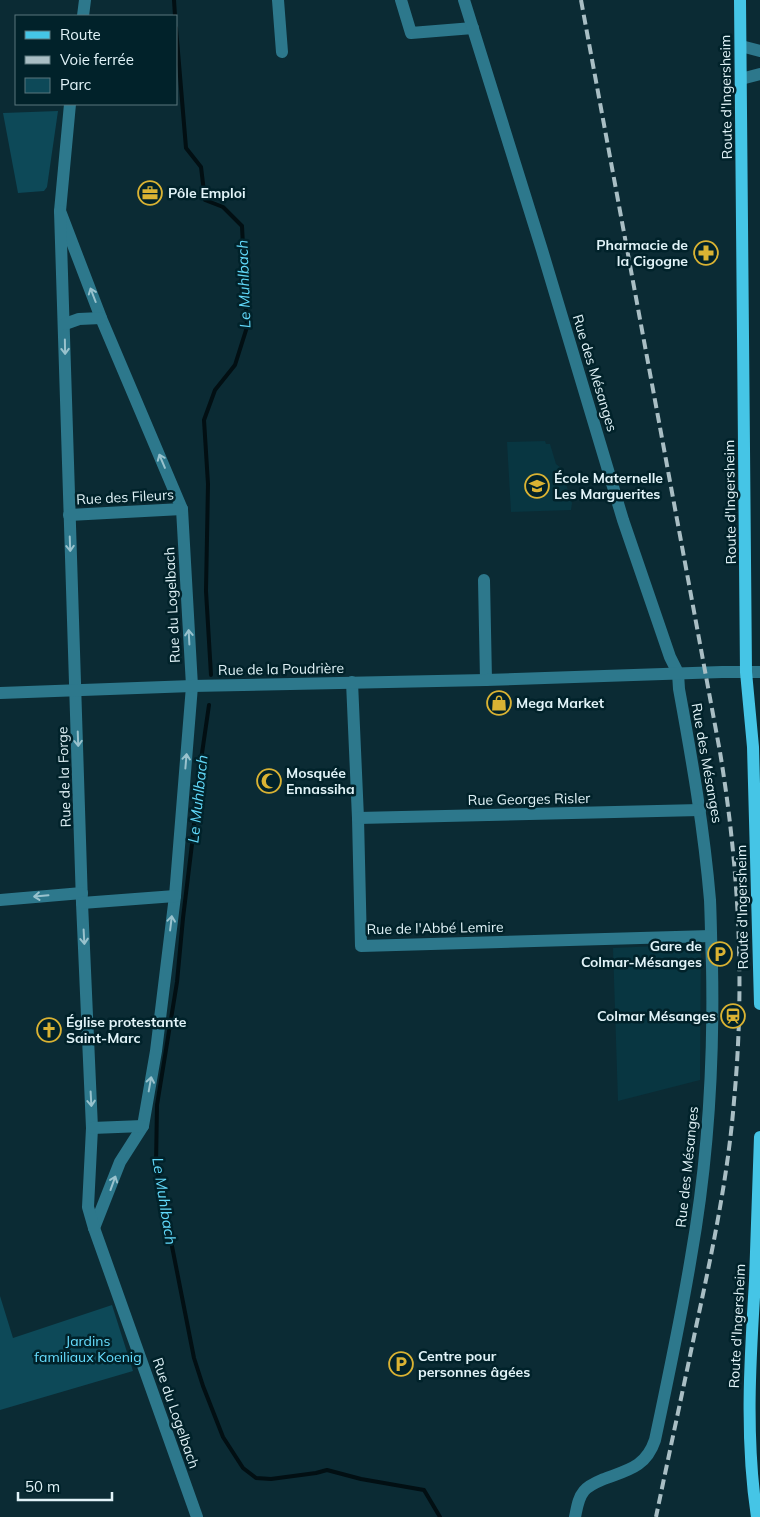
<svg xmlns="http://www.w3.org/2000/svg" width="760" height="1517" font-family="Mulish,sans-serif">
<rect width="100%" height="100%" fill="#0b2b34"/>
<g fill="#083641">
<path d="M 545,441 L 546,444 L 550,444 L 556,464 L 561,468 L 572,503 L 571,510 L 511,512 L 507,442 Z"/>
<path d="M 701,944 L 700,1080 L 618,1101 L 613,948 Z"/>
</g>
<g fill="#0d4958">
<path d="M 58,111 L 47,187 L 44,191 L 18,193 L 3,113 Z"/>
<path d="M 0,1296 L 13,1338 L 112,1305 L 133,1371 L 0,1410 Z"/>
</g>
<g fill="none" stroke-linecap="round" stroke-linejoin="round">
<g stroke="#020f13" stroke-width="4">
<path d="M 174,0 L 175,16"/>
<path d="M 176,28 L 186,148 L 201,167 L 205,200 L 223,207 L 242,226 L 247,327 L 235,365 L 215,390 L 204,420 L 208,484 L 206,591 L 211,675"/>
<path d="M 209,705 L 199,774 L 192,844 L 183,918 L 177,982 L 157,1105 L 156,1165 L 194,1358 L 203,1386 L 223,1437 L 243,1468 L 256,1478 L 271,1479 L 316,1473 L 327,1470 L 361,1479 L 424,1490 L 440,1517"/>
</g>
<g stroke="#2d788c" stroke-width="12">
<path d="M 278,0 L 282,52"/>
<path d="M 401,0 L 411,33 L 473,28"/>
<path d="M 464,0 L 542,250 L 623,520 L 670,657 L 678,673 L 679,689 C 692,760 704,829 710,900 C 711,922 711,943 712,965 C 714,1062 708,1161 691,1257 C 681,1318 668,1379 655,1440 C 646,1467 628,1470 604,1479 C 597,1482 589,1485 584,1491 C 578,1498 577,1508 575,1517"/>
<path d="M 83,16 L 85,0"/>
<path d="M 741,46 L 760,51"/>
<path d="M 741,79 L 760,74"/>
<path d="M 70,104 L 60,211 L 101,318 L 182,509 L 192,686 L 175,896 L 156,1051 L 143,1126 L 120,1162 L 94,1228"/>
<path d="M 60,211 L 82,903 L 92,1128 L 88,1207 L 94,1228 L 197,1517"/>
<path d="M 65,324 L 79,319 L 101,318"/>
<path d="M 69,515 L 182,509"/>
<path d="M 484,580 L 486,680"/>
<path d="M 352,682 L 358,818 L 361,946 L 711,936"/>
<path d="M 0,693 L 192,686 L 486,680 L 722,672 L 760,672"/>
<path d="M 358,818 L 700,810"/>
<path d="M 0,900 L 82,893"/>
<path d="M 82,903 L 175,896"/>
<path d="M 92,1128 L 143,1126"/>
</g>
<g stroke="#45c5e6" stroke-width="12">
<path d="M 740,0 L 746,672 L 753,747 L 760,1004"/>
<path d="M 757,1517 C 745,1439 750,1360 755,1281 C 757,1233 758,1185 760,1137"/>
</g>
<path stroke="#a9bec4" stroke-width="4" stroke-dasharray="10 5" stroke-linecap="butt" d="M 581,0 L 720,752 C 739,868 745,984 734,1101 C 728,1177 712,1252 696,1327 C 683,1390 669,1454 656,1517"/>
</g>
<defs><path id="oneway-shaft" d="M-6 0H5M1.5-3L5.5 0L1.5 3" fill="none" stroke-width="1.6" stroke-linecap="round" stroke-linejoin="round" transform="scale(1.25)"/></defs>
<g stroke="#99c2cd">
<use href="#oneway-shaft" transform="translate(93 295) rotate(-111)"/>
<use href="#oneway-shaft" transform="translate(65 347) rotate(89)"/>
<use href="#oneway-shaft" transform="translate(162 461) rotate(-113)"/>
<use href="#oneway-shaft" transform="translate(70 544) rotate(88)"/>
<use href="#oneway-shaft" transform="translate(189 637) rotate(-93)"/>
<use href="#oneway-shaft" transform="translate(78 739) rotate(88)"/>
<use href="#oneway-shaft" transform="translate(186 761) rotate(-85)"/>
<use href="#oneway-shaft" transform="translate(41 896) rotate(175)"/>
<use href="#oneway-shaft" transform="translate(171 923) rotate(-83)"/>
<use href="#oneway-shaft" transform="translate(84 937) rotate(87)"/>
<use href="#oneway-shaft" transform="translate(150 1084) rotate(-80)"/>
<use href="#oneway-shaft" transform="translate(91 1099) rotate(87)"/>
<use href="#oneway-shaft" transform="translate(113 1183) rotate(-70)"/>
</g>
<defs>
<g id="office-ring" transform="scale(1.25)"><circle r="9.5" fill="#01222a" stroke="#dab333" stroke-width="1.5"/><path d="M-6-3h4V-5.5h4V-3h4V5H-6ZM-1-4.5V-3h2v-1.5ZM-6 0V1H6V0Z" fill="#dab333"/></g>
<g id="pharmacy-ring" transform="scale(1.25)"><circle r="9.5" fill="#01222a" stroke="#dab333" stroke-width="1.5"/><path d="M-2-6h4v4h4v4h-4v4h-4v-4h-4v-4h4Z" fill="#dab333"/></g>
<g id="school-ring" transform="scale(1.25)"><circle r="9.5" fill="#01222a" stroke="#dab333" stroke-width="1.5"/><path d="M0-5L7-2L0 1L-7-2ZM-4 1L0 2.5L4 1V4Q0 6-4 4Z" fill="#dab333"/></g>
<g id="shop-ring" transform="scale(1.25)"><circle r="9.5" fill="#01222a" stroke="#dab333" stroke-width="1.5"/><path d="M-5-2.5h2.3a2.7 3.5 0 0 1 5.4 0H5L5.5 6h-11ZM-1.5-2.5h3a1.5 2.3 0 0 0-3 0Z" fill="#dab333"/></g>
<g id="mosque-ring" transform="scale(1.25)"><circle r="9.5" fill="#01222a" stroke="#dab333" stroke-width="1.5"/><path d="M3.5-4.9A6 6 0 1 0 3.5 4.9A5 5 0 1 1 3.5-4.9Z" fill="#dab333"/></g>
<g id="parking-ring" transform="scale(1.25)"><circle r="9.5" fill="#01222a" stroke="#dab333" stroke-width="1.5"/><path d="M-3.5-5.5H1a3.5 3.5 0 0 1 0 7H-1V5.5H-3.5ZM-1-3.4V-.6H.8a1.4 1.4 0 0 0 0-2.8Z" fill="#dab333"/></g>
<g id="station-ring" transform="scale(1.25)"><circle r="9.5" fill="#01222a" stroke="#dab333" stroke-width="1.5"/><path d="M-3-6H3Q5-6 5-4V2Q5 4 3 4L4.5 6H3L1.5 4h-3L-3 6H-4.5L-3 4Q-5 4-5 2V-4Q-5-6-3-6ZM-3.5-4v3h7v-3ZM-3.5 1v1.5H-2V1ZM2 1v1.5H3.5V1Z" fill="#dab333"/></g>
<g id="church-ring" transform="scale(1.25)"><circle r="9.5" fill="#01222a" stroke="#dab333" stroke-width="1.5"/><path d="M-1.2-6h2.4v3.5h3.3v2.4h-3.3V6h-2.4V-.1h-3.3v-2.4h3.3Z" fill="#dab333"/></g>
</defs>
<g fill-rule="evenodd">
<use href="#office-ring" x="150" y="193"/>
<use href="#pharmacy-ring" x="706" y="253"/>
<use href="#school-ring" x="537" y="486"/>
<use href="#shop-ring" x="499" y="703"/>
<use href="#mosque-ring" x="269" y="781"/>
<use href="#parking-ring" x="720" y="954"/>
<use href="#station-ring" x="733" y="1016"/>
<use href="#church-ring" x="49" y="1030"/>
<use href="#parking-ring" x="401" y="1364"/>
</g>
<g text-anchor="middle" stroke-width="5" stroke-linejoin="round" paint-order="stroke">
<g font-size="14" fill="#e1f3f8" stroke="#01222a">
<text transform="translate(726 97) rotate(-91)" y="5">Route d'Ingersheim</text>
<text transform="translate(595 373) rotate(73)" y="5">Rue des Mésanges</text>
<text transform="translate(125 497) rotate(-3)" y="5">Rue des Fileurs</text>
<text transform="translate(730 502) rotate(-91)" y="5">Route d'Ingersheim</text>
<text transform="translate(172 605) rotate(-93)" y="5">Rue du Logelbach</text>
<text transform="translate(281 669) rotate(-1)" y="5">Rue de la Poudrière</text>
<text transform="translate(707 763) rotate(80)" y="5">Rue des Mésanges</text>
<text transform="translate(64 777) rotate(-92)" y="5">Rue de la Forge</text>
<text transform="translate(529 799) rotate(-1)" y="5">Rue Georges Risler</text>
<text transform="translate(742 907) rotate(-91)" y="5">Route d'Ingersheim</text>
<text transform="translate(435 928) rotate(-1)" y="5">Rue de l'Abbé Lemire</text>
<text transform="translate(687 1167) rotate(-84)" y="5">Rue des Mésanges</text>
<text transform="translate(737 1326) rotate(-87)" y="5">Route d'Ingersheim</text>
<text transform="translate(176 1413) rotate(71)" y="5">Rue du Logelbach</text>
</g>
<g font-size="14" font-weight="bold" fill="#e1f3f8" stroke="#01222a" text-anchor="start">
<text x="168" y="198">Pôle Emploi</text>
<text x="688" y="250" text-anchor="end">Pharmacie de<tspan x="688" dy="16">la Cigogne</tspan></text>
<text x="554" y="483">École Maternelle<tspan x="554" dy="16">Les Marguerites</tspan></text>
<text x="516" y="708">Mega Market</text>
<text x="286" y="778">Mosquée<tspan x="286" dy="16">Ennassiha</tspan></text>
<text x="702" y="951" text-anchor="end">Gare de<tspan x="702" dy="16">Colmar-Mésanges</tspan></text>
<text x="716" y="1021" text-anchor="end">Colmar Mésanges</text>
<text x="66" y="1027">Église protestante<tspan x="66" dy="16">Saint-Marc</tspan></text>
<text x="418" y="1361">Centre pour<tspan x="418" dy="16">personnes âgées</tspan></text>
</g>
<g font-size="14" fill="#67deff" stroke="#01222a">
<text x="88" y="1346">Jardins<tspan x="88" dy="16">familiaux Koenig</tspan></text>
</g>
<g font-size="15" font-style="italic" fill="#61d8f9" stroke="#01222a">
<text transform="translate(244 284) rotate(-92)" y="5">Le Muhlbach</text>
<text transform="translate(198 799) rotate(-84)" y="5">Le Muhlbach</text>
<text transform="translate(164 1201) rotate(81)" y="5">Le Muhlbach</text>
</g>
</g>
<rect x="15" y="15" width="162" height="90" fill="#01222a" stroke="#5b767c"/>
<rect x="25" y="31" width="25" height="8" fill="#45c5e6" stroke="#5b767c"/>
<text x="60" y="40" font-size="15" fill="#e1f3f8">Route</text>
<rect x="25" y="56" width="25" height="8" fill="#a9bec4" stroke="#5b767c"/>
<text x="60" y="65" font-size="15" fill="#e1f3f8">Voie ferrée</text>
<rect x="25" y="78" width="25" height="15" fill="#0d4958" stroke="#5b767c"/>
<text x="60" y="90" font-size="15" fill="#e1f3f8">Parc</text>
<path d="M18 1492v8h94v-8" fill="none" stroke="#e1f3f8" stroke-width="2.5"/>
<text x="25" y="1492" font-size="15" fill="#e1f3f8" stroke="#01222a" stroke-width="4" paint-order="stroke">50 m</text>
</svg>
